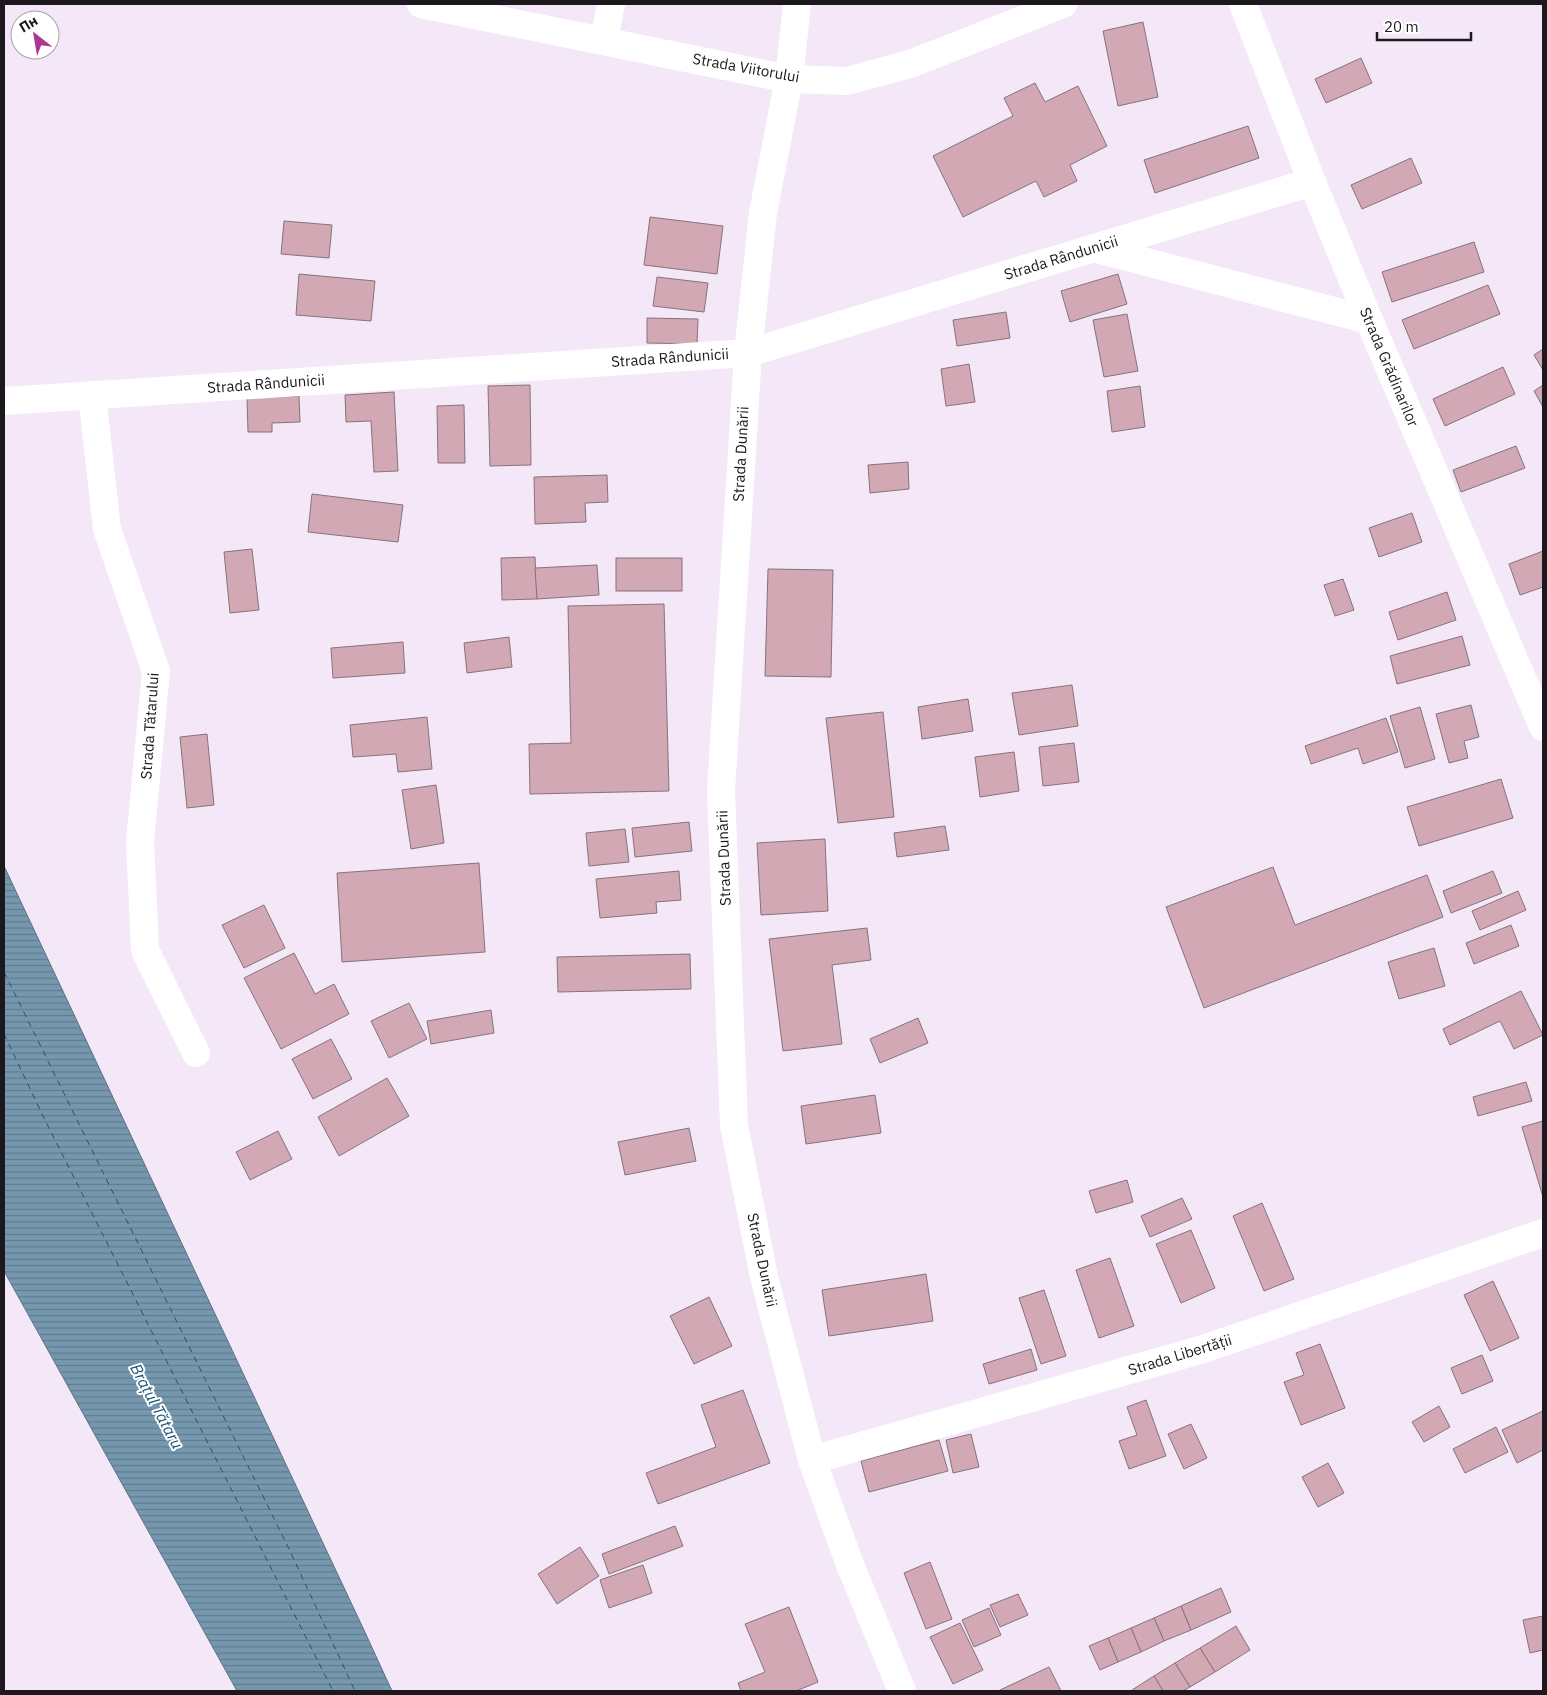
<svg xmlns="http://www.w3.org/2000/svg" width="1547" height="1695" font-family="'IBM Plex Sans',sans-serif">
<defs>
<pattern id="water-rules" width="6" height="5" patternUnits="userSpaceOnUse" patternTransform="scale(1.25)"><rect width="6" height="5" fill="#7698ae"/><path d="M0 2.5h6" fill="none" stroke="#607b8d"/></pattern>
</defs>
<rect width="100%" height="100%" fill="#f3e7f8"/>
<path fill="url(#water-rules)" stroke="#5b7283" d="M 4,866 L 363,1628 L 392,1691 L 237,1691 L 4,1271 Z"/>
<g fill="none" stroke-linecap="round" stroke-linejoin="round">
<g stroke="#1b5576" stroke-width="1" stroke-dasharray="6 5" stroke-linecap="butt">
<path d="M 4,972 L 290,1551 L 355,1691"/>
<path d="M 4,1034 L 44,1118 L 333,1691"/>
</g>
</g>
<g fill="#d1a8b4" stroke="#877379">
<path d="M 1143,22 L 1158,97 L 1118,106 L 1103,31 Z"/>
<path d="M 1361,58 L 1372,83 L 1326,103 L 1315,79 Z"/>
<path d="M 1035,83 L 1045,102 L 1078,86 L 1107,146 L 1070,165 L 1077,181 L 1044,197 L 1036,181 L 963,217 L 933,156 L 1013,116 L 1004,98 Z"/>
<path d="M 1248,126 L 1259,158 L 1155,193 L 1144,160 Z"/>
<path d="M 1411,158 L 1422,183 L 1362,209 L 1351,185 Z"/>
<path d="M 650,217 L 723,226 L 717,274 L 644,265 Z"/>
<path d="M 284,221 L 332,225 L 329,258 L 281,254 Z"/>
<path d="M 1474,242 L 1484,272 L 1392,302 L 1382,272 Z"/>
<path d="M 299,274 L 375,281 L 371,321 L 296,315 Z"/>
<path d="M 1118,274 L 1127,304 L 1070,322 L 1061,291 Z"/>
<path d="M 657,277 L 708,283 L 704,312 L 653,306 Z"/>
<path d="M 1488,285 L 1500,314 L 1414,349 L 1402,320 Z"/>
<path d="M 1006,312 L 1010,338 L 957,346 L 953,320 Z"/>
<path d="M 1127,314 L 1138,371 L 1104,377 L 1093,320 Z"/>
<path d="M 647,318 L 698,319 L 697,344 L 647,343 Z"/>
<path d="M 1543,349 L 1543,370 L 1534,355 Z"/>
<path d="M 969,364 L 975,402 L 946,406 L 941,369 Z"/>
<path d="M 1503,367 L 1515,394 L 1445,426 L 1433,399 Z"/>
<path d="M 530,385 L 531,465 L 490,466 L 488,386 Z"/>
<path d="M 1543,385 L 1543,407 L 1534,391 Z"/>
<path d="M 1140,386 L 1145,427 L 1112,432 L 1107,391 Z"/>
<path d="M 394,392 L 398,471 L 374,472 L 371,421 L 346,422 L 345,395 Z"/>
<path d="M 299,396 L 300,422 L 272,423 L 272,432 L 248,432 L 247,398 Z"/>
<path d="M 464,405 L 465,463 L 438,463 L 437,406 Z"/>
<path d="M 1516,446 L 1525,468 L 1461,492 L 1453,470 Z"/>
<path d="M 908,462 L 909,489 L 870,493 L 868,465 Z"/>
<path d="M 607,475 L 608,502 L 585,503 L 586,522 L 535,524 L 534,477 Z"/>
<path d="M 312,494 L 403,505 L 398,542 L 308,532 Z"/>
<path d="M 1412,513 L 1422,542 L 1379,557 L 1369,528 Z"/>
<path d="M 252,549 L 259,610 L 230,613 L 224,552 Z"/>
<path d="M 1543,551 L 1543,587 L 1520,595 L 1509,564 Z"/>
<path d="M 535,557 L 537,599 L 502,600 L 501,558 Z"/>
<rect x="616" y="558" width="66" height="33"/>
<path d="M 597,565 L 599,595 L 537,599 L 535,568 Z"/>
<path d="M 768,569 L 833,570 L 831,677 L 765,676 Z"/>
<path d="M 1343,579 L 1354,610 L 1335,616 L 1324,585 Z"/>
<path d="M 1447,592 L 1456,620 L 1398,640 L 1389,612 Z"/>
<path d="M 664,604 L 669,791 L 530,794 L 529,744 L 571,743 L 568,606 Z"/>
<path d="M 1462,636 L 1470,665 L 1397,684 L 1390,656 Z"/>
<path d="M 509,637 L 512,667 L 467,673 L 464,643 Z"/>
<path d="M 403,642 L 405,673 L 333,678 L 331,648 Z"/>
<path d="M 1072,685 L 1078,726 L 1019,735 L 1012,693 Z"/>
<path d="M 968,699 L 973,731 L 922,739 L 918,707 Z"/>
<path d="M 1471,705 L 1479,737 L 1464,741 L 1468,758 L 1449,763 L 1436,714 Z"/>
<path d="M 1420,707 L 1435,759 L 1405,768 L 1390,716 Z"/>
<path d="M 883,712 L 894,817 L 838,823 L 826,718 Z"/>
<path d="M 427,717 L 432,769 L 398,772 L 396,754 L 353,757 L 350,725 Z"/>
<path d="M 1386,718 L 1398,752 L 1363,764 L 1358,748 L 1311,764 L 1305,746 Z"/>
<path d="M 207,734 L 214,805 L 187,808 L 180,737 Z"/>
<path d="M 1074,743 L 1079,782 L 1043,786 L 1039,747 Z"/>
<path d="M 1014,752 L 1019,791 L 980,797 L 975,757 Z"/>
<path d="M 1501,779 L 1513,818 L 1419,846 L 1407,807 Z"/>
<path d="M 436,785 L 444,843 L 411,849 L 402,790 Z"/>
<path d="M 689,822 L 692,851 L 635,857 L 632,828 Z"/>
<path d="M 945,826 L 949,850 L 897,857 L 894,833 Z"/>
<path d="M 625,829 L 629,862 L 589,866 L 586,833 Z"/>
<path d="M 825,839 L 828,911 L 761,915 L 757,843 Z"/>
<path d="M 479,863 L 485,952 L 342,962 L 337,873 Z"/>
<path d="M 1273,867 L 1295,925 L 1427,875 L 1443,917 L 1204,1008 L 1166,907 Z"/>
<path d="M 679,871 L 681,900 L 656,902 L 657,913 L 600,918 L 596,879 Z"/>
<path d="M 1493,871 L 1502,893 L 1451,913 L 1443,891 Z"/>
<path d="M 1518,891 L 1526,910 L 1480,930 L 1472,911 Z"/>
<path d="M 264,905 L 285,948 L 244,968 L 222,925 Z"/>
<path d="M 1511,925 L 1519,946 L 1474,964 L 1466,943 Z"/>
<path d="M 867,928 L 871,960 L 832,965 L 842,1044 L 783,1051 L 769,939 Z"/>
<path d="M 1434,948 L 1445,986 L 1399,999 L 1388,962 Z"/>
<path d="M 294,953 L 315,994 L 334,984 L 349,1014 L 281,1049 L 244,978 Z"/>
<path d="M 690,954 L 691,989 L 558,992 L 557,957 Z"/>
<path d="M 1521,991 L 1543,1035 L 1514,1049 L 1500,1021 L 1450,1045 L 1443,1029 Z"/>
<path d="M 409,1003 L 427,1039 L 389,1058 L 371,1021 Z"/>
<path d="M 491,1010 L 494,1033 L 431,1044 L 427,1021 Z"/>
<path d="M 918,1018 L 928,1043 L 880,1063 L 870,1039 Z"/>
<path d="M 331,1039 L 352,1079 L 313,1099 L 292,1059 Z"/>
<path d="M 387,1078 L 409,1116 L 339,1156 L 318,1117 Z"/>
<path d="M 1526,1082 L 1532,1101 L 1478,1116 L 1473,1097 Z"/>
<path d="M 875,1095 L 881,1133 L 806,1144 L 801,1106 Z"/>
<path d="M 1543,1121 L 1543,1197 L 1522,1127 Z"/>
<path d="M 689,1128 L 696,1161 L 625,1175 L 618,1142 Z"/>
<path d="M 278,1131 L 292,1159 L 250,1180 L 236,1152 Z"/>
<path d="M 1127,1180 L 1133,1202 L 1096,1213 L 1089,1191 Z"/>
<path d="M 1182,1198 L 1192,1219 L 1150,1237 L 1141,1216 Z"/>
<path d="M 1262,1203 L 1294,1279 L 1264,1291 L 1233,1216 Z"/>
<path d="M 1191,1230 L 1215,1288 L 1181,1303 L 1156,1244 Z"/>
<path d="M 1110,1258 L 1134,1326 L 1099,1338 L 1076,1270 Z"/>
<path d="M 926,1274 L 933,1321 L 829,1336 L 822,1290 Z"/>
<path d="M 1493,1281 L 1519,1338 L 1490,1351 L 1464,1295 Z"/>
<path d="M 1044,1290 L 1066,1356 L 1041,1364 L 1019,1298 Z"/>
<path d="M 709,1297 L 732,1346 L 694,1364 L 670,1316 Z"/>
<path d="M 1320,1344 L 1345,1408 L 1301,1425 L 1284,1382 L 1304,1375 L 1296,1353 Z"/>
<path d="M 1031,1349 L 1037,1370 L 989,1384 L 983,1364 Z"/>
<path d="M 1482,1355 L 1493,1381 L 1462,1394 L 1451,1368 Z"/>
<path d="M 743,1390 L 770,1463 L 658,1504 L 646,1473 L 716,1447 L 701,1405 Z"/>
<path d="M 1146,1400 L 1166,1456 L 1129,1469 L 1119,1441 L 1137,1435 L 1127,1407 Z"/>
<path d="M 1439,1406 L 1450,1427 L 1424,1442 L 1412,1422 Z"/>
<path d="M 1543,1411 L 1543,1450 L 1517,1463 L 1502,1430 Z"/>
<path d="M 1191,1424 L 1207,1458 L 1184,1469 L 1168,1434 Z"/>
<path d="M 1496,1427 L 1508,1452 L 1465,1473 L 1453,1449 Z"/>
<path d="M 971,1434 L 979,1467 L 953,1473 L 946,1440 Z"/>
<path d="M 939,1440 L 948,1471 L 869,1492 L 861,1461 Z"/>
<path d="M 1328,1463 L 1344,1493 L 1318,1507 L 1302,1477 Z"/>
<path d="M 675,1526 L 683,1546 L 609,1574 L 602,1554 Z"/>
<path d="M 580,1547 L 599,1576 L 557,1604 L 538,1574 Z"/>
<path d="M 930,1562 L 952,1619 L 926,1629 L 904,1573 Z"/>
<path d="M 643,1565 L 652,1593 L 609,1608 L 600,1580 Z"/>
<path d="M 1221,1588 L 1231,1612 L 1191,1630 L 1181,1606 Z"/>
<path d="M 1018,1594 L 1028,1615 L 1000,1627 L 990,1605 Z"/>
<path d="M 1181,1606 L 1191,1630 L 1164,1641 L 1154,1618 Z"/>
<path d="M 789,1607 L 818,1682 L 796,1691 L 741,1691 L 738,1683 L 765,1672 L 745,1624 Z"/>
<path d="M 989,1608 L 1001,1635 L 974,1647 L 962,1620 Z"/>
<path d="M 1543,1616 L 1543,1650 L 1530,1653 L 1523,1620 Z"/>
<path d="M 1154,1618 L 1164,1641 L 1141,1652 L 1131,1628 Z"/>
<path d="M 960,1623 L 983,1670 L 953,1684 L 930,1637 Z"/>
<path d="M 1236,1626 L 1250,1650 L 1215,1672 L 1200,1648 Z"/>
<path d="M 1131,1628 L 1141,1652 L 1118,1662 L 1108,1638 Z"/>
<path d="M 1108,1638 L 1118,1662 L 1100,1670 L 1089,1646 Z"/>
<path d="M 1200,1648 L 1215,1672 L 1190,1687 L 1175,1663 Z"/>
<path d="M 1175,1663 L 1190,1687 L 1183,1691 L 1163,1691 L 1154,1676 Z"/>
<path d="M 1049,1667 L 1061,1691 L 998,1691 Z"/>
<path d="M 1154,1676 L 1163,1691 L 1134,1691 L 1132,1690 Z"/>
</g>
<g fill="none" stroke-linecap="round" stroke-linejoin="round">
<g stroke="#fff" stroke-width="28">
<path d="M 421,4 L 789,79 L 847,81 L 910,64 L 1063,4"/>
<path d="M 1243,4 L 1312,182 L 1369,320 L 1543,727"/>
<path d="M 604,41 L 611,4"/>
<path d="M 1093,248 L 1369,320"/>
<path d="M 92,395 L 107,529 L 156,671 L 140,842 L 145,950 L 196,1053"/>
<path d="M 4,401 L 748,353 L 1312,182"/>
<path d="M 812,1460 L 1200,1350 L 1543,1233"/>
</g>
<path stroke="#fff" stroke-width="28" d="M 797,4 L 789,79 L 763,213 L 748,353 L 721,791 L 734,1125 L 764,1277 L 812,1460 L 849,1562 L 902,1691"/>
</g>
<g text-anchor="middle" stroke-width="4" stroke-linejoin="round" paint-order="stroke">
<g font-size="15" fill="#1c181e" stroke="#fff">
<text transform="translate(746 68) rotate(10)" y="5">Strada Viitorului</text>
<text transform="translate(1061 258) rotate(-17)" y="5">Strada Rândunicii</text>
<text transform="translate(670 358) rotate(-4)" y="5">Strada Rândunicii</text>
<text transform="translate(1389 367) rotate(67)" y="5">Strada Grădinarilor</text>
<text transform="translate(266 384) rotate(-4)" y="5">Strada Rândunicii</text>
<text transform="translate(741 454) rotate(-87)" y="5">Strada Dunării</text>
<text transform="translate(150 726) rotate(-86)" y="5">Strada Tătarului</text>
<text transform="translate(724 858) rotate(-92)" y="5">Strada Dunării</text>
<text transform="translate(762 1260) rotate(78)" y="5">Strada Dunării</text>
<text transform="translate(1180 1355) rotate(-17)" y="5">Strada Libertății</text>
</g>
<g font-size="16" font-style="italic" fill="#1b5576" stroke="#fff">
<text transform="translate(157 1406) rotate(62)" y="6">Brațul Tătaru</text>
</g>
</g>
<rect width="1547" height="1695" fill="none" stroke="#1c181e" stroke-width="10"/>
<g transform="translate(35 35) rotate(329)"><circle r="24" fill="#ffffff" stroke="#a4a3a5"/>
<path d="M0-4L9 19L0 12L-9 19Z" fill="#aa3792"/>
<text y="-8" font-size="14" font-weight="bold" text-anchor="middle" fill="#1c181e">Пн</text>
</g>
<path d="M1377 32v8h94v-8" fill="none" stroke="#1c181e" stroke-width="2.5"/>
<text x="1384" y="32" font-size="15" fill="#1c181e" stroke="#ffffff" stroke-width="4" paint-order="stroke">20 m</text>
</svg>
